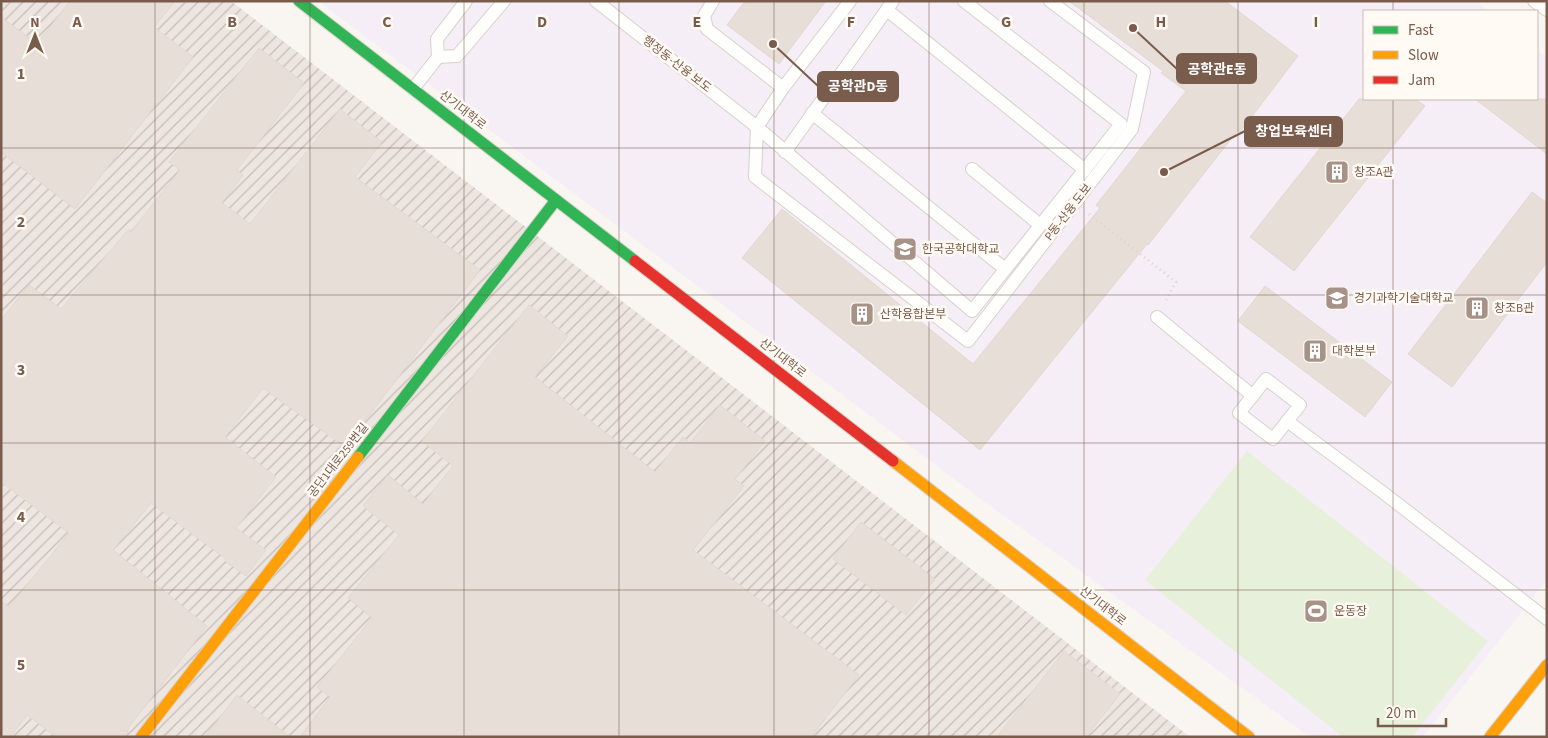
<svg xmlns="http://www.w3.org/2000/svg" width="1548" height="738" font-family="'Source Sans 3','Noto Sans KR',sans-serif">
<defs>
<pattern id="industrial-furrows" width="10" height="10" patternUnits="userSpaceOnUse" patternTransform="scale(1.25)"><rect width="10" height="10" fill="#ede5e0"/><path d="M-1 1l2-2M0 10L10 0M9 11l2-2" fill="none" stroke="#c5bdb8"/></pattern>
</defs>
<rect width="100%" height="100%" fill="#f9f5f0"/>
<path fill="url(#industrial-furrows)" d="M 1,1 L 231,1 L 1190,737 L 1,737 Z"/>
<path fill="#f6eef6" d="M 318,1 L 1476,1 L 1488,11 L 1364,11 L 1364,99 L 1537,99 L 1537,50 L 1547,58 L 1547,580 L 1423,737 L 1310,737 L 978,497 Z"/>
<path fill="#e7f0db" d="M 1247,451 L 1488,641 L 1412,737 L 1343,737 L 1145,580 Z"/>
<g fill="#e6ded7" stroke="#e2d8d2">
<path d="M 70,1 L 175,1 L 154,27 L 193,57 L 75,209 L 1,152 L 1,17 L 37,44 Z"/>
<path d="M 745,1 L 826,1 L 779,64 L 727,25 Z"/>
<path d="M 1069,1 L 1225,1 L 1298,56 L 1240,132 L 1238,130 L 1148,245 L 1147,244 L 980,450 L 742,258 L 782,209 L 973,364 L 1100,208 L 1096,205 L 1186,91 L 1161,73 L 1163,71 Z"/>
<path d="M 259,48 L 304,83 L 237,170 L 243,175 L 222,203 L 250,224 L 340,109 L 382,142 L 355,177 L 480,270 L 345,447 L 263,388 L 225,437 L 276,477 L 236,528 L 266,550 L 246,576 L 225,561 L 226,559 L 151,503 L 113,550 L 207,626 L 129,727 L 126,737 L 56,737 L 27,715 L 10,737 L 1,737 L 1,601 L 9,607 L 69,533 L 1,482 L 1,320 L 29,285 L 61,309 L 128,230 L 131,232 L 180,170 L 169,162 Z"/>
<path d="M 1359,99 L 1415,99 L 1425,106 L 1294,271 L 1250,237 Z"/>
<path d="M 1475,99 L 1547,99 L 1547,154 Z"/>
<path d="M 1532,192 L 1547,203 L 1547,262 L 1452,387 L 1408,354 Z"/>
<path d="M 1265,286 L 1392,382 L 1365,417 L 1238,321 Z"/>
<path d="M 529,305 L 568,336 L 535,377 L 655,472 L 683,437 L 690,443 L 720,405 L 765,441 L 735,479 L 744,486 L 693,550 L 859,675 L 811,737 L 300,737 L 330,697 L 317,687 L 372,618 L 348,598 L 399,535 L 363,506 L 388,475 L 423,504 L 453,466 L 422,441 Z"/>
<path d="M 861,522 L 935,579 L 906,615 L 833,559 Z"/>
<path d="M 1064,651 L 1120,694 L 1086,737 L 997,737 Z"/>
<path d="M 237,695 L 290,737 L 205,737 Z"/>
</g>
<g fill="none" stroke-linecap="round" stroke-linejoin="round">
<g stroke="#d7d1cb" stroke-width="14">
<g id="lane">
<path d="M 596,1 L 757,127 L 972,311 L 1121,124 L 964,1"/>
<path d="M 713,1 L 704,16 L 707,29 L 783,88"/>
<path d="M 850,1 L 783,88 L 757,127 L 755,177 L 968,341 L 1132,129 L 1144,72 L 1050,1"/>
<path d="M 1534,1 L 1547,10"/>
<path d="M 887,10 L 1085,170"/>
<path d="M 438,57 L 457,56 L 504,1"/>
<path d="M 413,89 L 438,57 L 437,39 L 466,1"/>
<path d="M 812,113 L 1005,269"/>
<path d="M 785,152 L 893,1"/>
<path d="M 972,169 L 1040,225"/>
<path d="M 1157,317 L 1253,396"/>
<path d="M 1266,379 L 1300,405 L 1273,439 L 1239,413 Z"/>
<path d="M 1287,421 L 1381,491 L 1547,619"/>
</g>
</g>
<g stroke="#d9d2cb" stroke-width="13">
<g id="fast">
<path d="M 299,1 L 635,261"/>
<path d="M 358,457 L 556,200"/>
</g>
</g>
<g stroke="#d9d2cb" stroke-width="13">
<g id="slow">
<path d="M 893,461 L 1249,737"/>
<path d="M 141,737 L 358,457"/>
<path d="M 1490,737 L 1547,665"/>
</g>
</g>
<g stroke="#d9d2cb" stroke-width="13">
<path id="jam" d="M 635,261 L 893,461"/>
</g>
<path stroke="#dcd5d0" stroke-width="3" stroke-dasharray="1 4" stroke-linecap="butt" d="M 1089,214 L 1176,282 L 1165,302"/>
<use href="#lane" stroke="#fefefd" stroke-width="12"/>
<use href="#fast" stroke="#30b455" stroke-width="11"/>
<use href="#slow" stroke="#ff9f0a" stroke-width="11"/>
<use href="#jam" stroke="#e5322d" stroke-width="11"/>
</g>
<path fill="none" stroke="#7a5c4d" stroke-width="1" stroke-opacity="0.55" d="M 155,1 L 155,737M 310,1 L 310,737M 464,1 L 464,737M 619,1 L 619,737M 774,1 L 774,737M 929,1 L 929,737M 1084,1 L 1084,737M 1238,1 L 1238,737M 1393,1 L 1393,11M 1393,99 L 1393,737M 1,148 L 1547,148M 1,295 L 1547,295M 1,443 L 1547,443M 1,590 L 1547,590"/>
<defs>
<g id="building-square" transform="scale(1.25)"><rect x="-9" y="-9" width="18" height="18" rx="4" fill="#a69286" stroke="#fffaf3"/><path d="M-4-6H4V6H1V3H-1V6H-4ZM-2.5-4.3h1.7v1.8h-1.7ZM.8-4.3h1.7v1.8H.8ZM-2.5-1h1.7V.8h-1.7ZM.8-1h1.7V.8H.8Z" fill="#fff"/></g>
<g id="university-square" transform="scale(1.25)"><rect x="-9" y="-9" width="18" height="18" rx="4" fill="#a69286" stroke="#fffaf3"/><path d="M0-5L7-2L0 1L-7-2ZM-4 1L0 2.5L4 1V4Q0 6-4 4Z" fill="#fff"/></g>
<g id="stadium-square" transform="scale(1.25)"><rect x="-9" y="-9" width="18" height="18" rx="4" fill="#a69286" stroke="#fffaf3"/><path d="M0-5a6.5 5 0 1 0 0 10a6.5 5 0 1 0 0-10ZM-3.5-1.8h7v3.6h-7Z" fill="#fff"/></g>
</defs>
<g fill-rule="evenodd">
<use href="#building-square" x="1337" y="172"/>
<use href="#university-square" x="905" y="249"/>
<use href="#university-square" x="1337" y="298"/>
<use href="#building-square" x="1477" y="308"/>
<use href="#building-square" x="862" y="314"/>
<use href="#building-square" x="1315" y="351"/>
<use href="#stadium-square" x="1316" y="611"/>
</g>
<g text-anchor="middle" stroke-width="5" stroke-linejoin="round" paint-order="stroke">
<g font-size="12" fill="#7a5c4d" stroke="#fffaf3">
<text transform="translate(677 64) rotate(38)" y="4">행정동-산융 보도</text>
<text transform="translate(463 110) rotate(38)" y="4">산기대학로</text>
<text transform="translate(1068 212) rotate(-52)" y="4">P동-산융 도보</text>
<text transform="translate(783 358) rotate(38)" y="4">산기대학로</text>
<text transform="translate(338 460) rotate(-52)" y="4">공단1대로259번길</text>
<text transform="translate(1103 606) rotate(38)" y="4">산기대학로</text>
</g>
<g font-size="12" fill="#7a5c4d" stroke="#fffaf3" text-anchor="start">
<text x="1354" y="176">창조A관</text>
<text x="922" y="253">한국공학대학교</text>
<text x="1354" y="302">경기과학기술대학교</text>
<text x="1494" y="312">창조B관</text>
<text x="880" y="318">산학융합본부</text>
<text x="1332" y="355">대학본부</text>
<text x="1334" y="615">운동장</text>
</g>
</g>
<g font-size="16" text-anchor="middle" font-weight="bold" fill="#7a5c4d" stroke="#fffaf3" stroke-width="5" stroke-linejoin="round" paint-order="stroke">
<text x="77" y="27">A</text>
<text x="232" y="27">B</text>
<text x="387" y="27">C</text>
<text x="542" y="27">D</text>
<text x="697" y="27">E</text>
<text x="851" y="27">F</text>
<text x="1006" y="27">G</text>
<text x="1161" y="27">H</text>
<text x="1316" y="27">I</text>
<text x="21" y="79">1</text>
<text x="21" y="227">2</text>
<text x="21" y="375">3</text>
<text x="21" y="522">4</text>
<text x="21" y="670">5</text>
</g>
<path fill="none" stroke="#7a5c4d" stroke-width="2" d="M1133 28L1177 69M773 44L818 86M1164 172L1245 131"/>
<g fill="#7a5c4d" stroke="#fffaf3" stroke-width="2">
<circle cx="1133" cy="28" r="5"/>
<circle cx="773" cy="44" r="5"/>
<circle cx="1164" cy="172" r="5"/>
</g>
<g fill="#7a5c4d" stroke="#7a5c4d" stroke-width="2">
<rect x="1177" y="54" width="79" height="29" rx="5"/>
<rect x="818" y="72" width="80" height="29" rx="5"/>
<rect x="1245" y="117" width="97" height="29" rx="5"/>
</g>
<g font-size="14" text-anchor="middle" font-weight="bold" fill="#fff">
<text x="1217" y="74">공학관E동</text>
<text x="858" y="91">공학관D동</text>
<text x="1294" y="136">창업보육센터</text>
</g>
<rect width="1548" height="738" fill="none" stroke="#7a5c4d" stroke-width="5"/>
<rect x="1363" y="10" width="175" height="90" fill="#fffaf3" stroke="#cabbb1"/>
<rect x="1373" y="26" width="25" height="8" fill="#30b455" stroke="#cabbb1"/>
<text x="1408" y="35" font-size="15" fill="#7a5c4d">Fast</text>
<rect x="1373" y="51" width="25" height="8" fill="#ff9f0a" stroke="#cabbb1"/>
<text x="1408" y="60" font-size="15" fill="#7a5c4d">Slow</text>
<rect x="1373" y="76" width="25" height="8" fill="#e5322d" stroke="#cabbb1"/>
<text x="1408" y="85" font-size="15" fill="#7a5c4d">Jam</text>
<g transform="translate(35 35)" stroke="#fffaf3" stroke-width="4" paint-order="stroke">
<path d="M0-4L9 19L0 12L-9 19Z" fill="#7a5c4d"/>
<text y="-8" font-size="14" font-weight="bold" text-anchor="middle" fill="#7a5c4d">N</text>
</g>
<path d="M1378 718v8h68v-8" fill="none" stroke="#7a5c4d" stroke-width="2.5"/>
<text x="1386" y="718" font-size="15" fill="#7a5c4d" stroke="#fffaf3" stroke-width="4" paint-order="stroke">20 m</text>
</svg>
